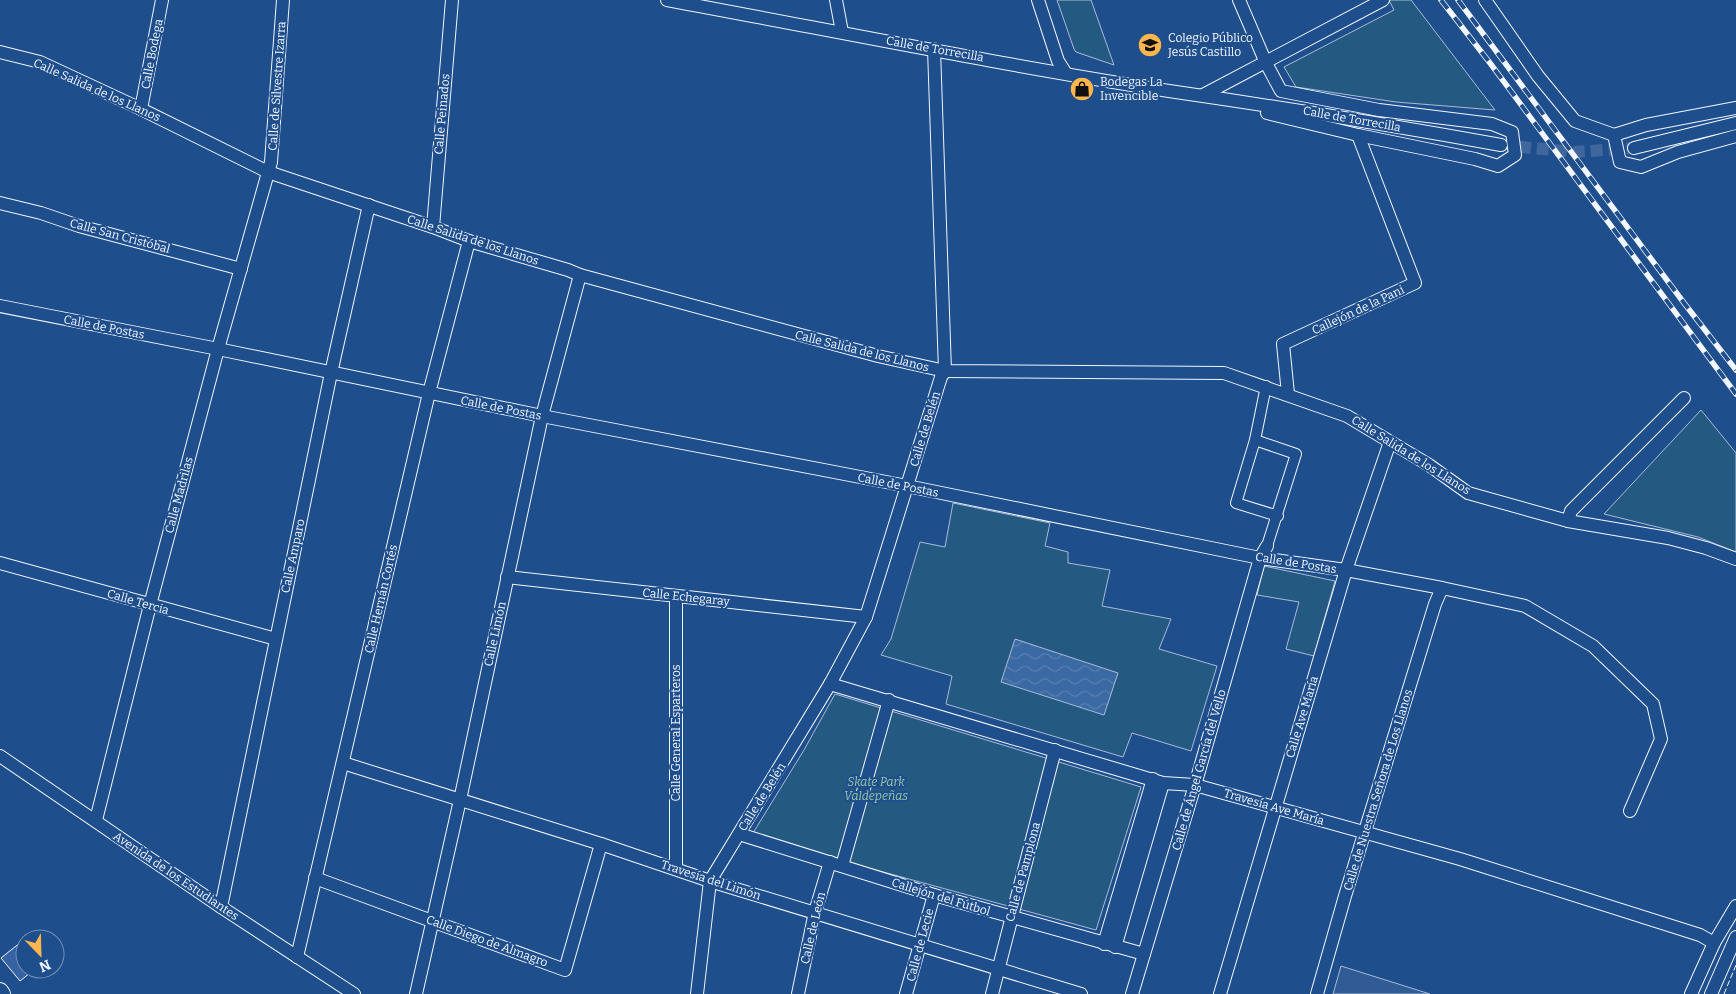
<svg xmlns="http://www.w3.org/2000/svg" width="1736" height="994" font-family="Bitter,serif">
<defs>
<pattern id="water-waves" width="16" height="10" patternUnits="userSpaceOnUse" patternTransform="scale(1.25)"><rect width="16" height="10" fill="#3b69a3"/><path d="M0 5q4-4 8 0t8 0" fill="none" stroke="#587fb1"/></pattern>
</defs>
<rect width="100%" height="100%" fill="#1f4e8c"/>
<g fill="#245a82" stroke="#a8bbd7">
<path d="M 1057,0 L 1091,0 L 1114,65 L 1076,52 L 1074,49 Z"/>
<path d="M 1389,0 L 1411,0 L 1495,110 L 1396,102 L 1296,87 L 1284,67 L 1394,10 Z"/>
<path d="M 1701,410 L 1736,453 L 1736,552 L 1698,537 L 1604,514 Z"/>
<path d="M 953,503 L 1050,523 L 1045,546 L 1068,552 L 1068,563 L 1110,570 L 1102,606 L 1171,619 L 1159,649 L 1217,666 L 1191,751 L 1132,733 L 1123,757 L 946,704 L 952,676 L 881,655 L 891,639 L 920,542 L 945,547 Z"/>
<path d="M 1264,566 L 1335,581 L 1314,656 L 1286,649 L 1299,602 L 1257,595 Z"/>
<path d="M 835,694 L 1141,787 L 1096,930 L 788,846 L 753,833 L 804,750 Z"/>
</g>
<path fill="#305b95" stroke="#a8bbd7" d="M 1341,966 L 1430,994 L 1333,994 Z"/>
<path fill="url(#water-waves)" stroke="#a8bbd7" d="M 1015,639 L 1118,673 L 1104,715 L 1001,682 Z"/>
<path fill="#3563a3" stroke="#f2f6ff" d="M 21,942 L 25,946 L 25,969 L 35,969 L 20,981 L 1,958 Z"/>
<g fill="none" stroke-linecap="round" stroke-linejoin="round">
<path stroke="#3f679d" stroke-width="12" stroke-dasharray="12 6" stroke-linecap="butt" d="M 1501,145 L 1574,152 L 1634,148"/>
<g stroke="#f2f6ff" stroke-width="12">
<g id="pedestrian">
<path d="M 1255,440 L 1266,386"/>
<path d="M 1267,546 L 1296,454 L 1255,440 L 1236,503 L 1278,516"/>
</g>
</g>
<g stroke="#f2f6ff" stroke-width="14">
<g id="minor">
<path d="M 667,0 C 835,31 1001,65 1169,91 C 1280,107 1390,125 1501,145"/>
<path d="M 836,0 L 842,32"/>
<path d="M 1038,0 L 1058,61 L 1065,72"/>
<path d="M 1239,0 L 1266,63 L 1281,91 L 1379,110 L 1492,124 L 1512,132 L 1515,155 L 1498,166 L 1475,159 L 1358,135 L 1267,113"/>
<path d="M 1485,0 L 1538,76 L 1575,121 L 1614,135"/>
<path d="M 0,52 L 40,62 L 141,109 L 268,172 L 433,227 L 469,241 L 568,270 L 580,275 L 878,356 L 945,371 L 1224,373 L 1347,416 L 1429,465 L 1468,493 L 1568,521 L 1668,538 L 1706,548 L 1736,559"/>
<path d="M 1203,95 L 1383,0"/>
<path d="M 1736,108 L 1646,125 L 1614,135 L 1620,162 L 1641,167 L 1678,152 L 1736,136"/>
<path d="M 141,109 L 162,0"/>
<path d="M 1634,148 L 1736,123"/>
<path d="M 0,203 L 41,213 L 79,226 L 241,269"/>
<path d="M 433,227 L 452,0"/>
<path d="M 0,306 L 218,349 L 542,416 L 907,486 L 1260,558 L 1346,570 L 1442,588 L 1525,606 L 1593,646 L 1653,704 L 1661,739 L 1630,811"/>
<path d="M 1288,394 L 1283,344 L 1415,283 L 1358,135"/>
<path d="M 1568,521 L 1571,511 L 1684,398"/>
<path d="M 0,563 L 276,639"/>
<path d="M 507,577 L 866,617"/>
<path d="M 676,596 L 676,869"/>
<path d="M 830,684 L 1163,783 L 1195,785 L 1460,859 L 1700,935 L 1714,943"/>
<path d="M 0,756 L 221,907 L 354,994"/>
<path d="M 343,763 L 601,844 L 710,881 L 1081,994"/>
<path d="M 96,820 L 150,605 L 218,349 L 271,162 L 283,0"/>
<path d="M 739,834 L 934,895 L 1144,954"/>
<path d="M 842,866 L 889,700"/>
<path d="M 315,878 L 565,970 L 601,844"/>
<path d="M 221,907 L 331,373 L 369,205"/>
<path d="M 1104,944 L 1153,779"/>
<path d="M 1115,947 L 1163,783"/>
<path d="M 297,957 L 429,393 L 469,241"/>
<path d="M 416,994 L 460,800 L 542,416 L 580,275"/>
<path d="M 697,994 L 710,881 L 830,684 L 866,617 L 941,377 L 945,371 L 934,49"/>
<path d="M 798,994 L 815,912 L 830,862"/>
<path d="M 906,994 L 934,895"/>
<path d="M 992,994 L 1055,750"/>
<path d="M 1132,994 L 1195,785 L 1260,558 L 1267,546"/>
<path d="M 1220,994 L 1346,570 L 1390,442"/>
<path d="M 1317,994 L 1345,896 L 1435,604 L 1442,588"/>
<path d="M 1691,994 L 1714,943 L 1736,906"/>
<path d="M 1711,994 L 1736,937"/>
</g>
</g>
<g stroke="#f2f6ff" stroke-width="18">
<path id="tertiary" d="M 0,991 L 2,994"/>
</g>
<use href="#pedestrian" stroke="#1f4e8c" stroke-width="10"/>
<use href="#minor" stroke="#1f4e8c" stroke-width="12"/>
<use href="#tertiary" stroke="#1f4e8c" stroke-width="16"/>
<g stroke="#f2f6ff" stroke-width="5.5">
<g id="rail">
<path d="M 1441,0 L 1490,63 L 1736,394"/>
<path d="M 1458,0 L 1684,303 L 1736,370"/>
</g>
</g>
<use href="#rail" stroke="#1f4e8c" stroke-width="4" stroke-dasharray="11" stroke-linecap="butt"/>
<path stroke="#f2f6ff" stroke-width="1" stroke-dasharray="6 2.5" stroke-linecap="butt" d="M 1724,994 L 1736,965"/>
</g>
<defs>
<g id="school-disc" transform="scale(1.25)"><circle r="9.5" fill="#ffb74d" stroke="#1f4e8c"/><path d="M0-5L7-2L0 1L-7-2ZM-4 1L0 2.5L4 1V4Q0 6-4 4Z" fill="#111"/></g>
<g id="shop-disc" transform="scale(1.25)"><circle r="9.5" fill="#ffb74d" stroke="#1f4e8c"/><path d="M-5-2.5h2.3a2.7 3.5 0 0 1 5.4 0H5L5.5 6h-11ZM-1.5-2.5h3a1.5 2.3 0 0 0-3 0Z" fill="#111"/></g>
</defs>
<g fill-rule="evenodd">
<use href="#school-disc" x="1150" y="45"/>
<use href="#shop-disc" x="1082" y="89"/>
</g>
<g text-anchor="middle" stroke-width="4" stroke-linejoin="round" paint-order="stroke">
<g font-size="12" fill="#f2f6ff" stroke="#1f4e8c" text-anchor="start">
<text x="1168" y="42">Colegio Público<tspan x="1168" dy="14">Jesús Castillo</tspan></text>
<text x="1100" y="86">Bodegas La<tspan x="1100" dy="14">Invencible</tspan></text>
</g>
<g font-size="12" fill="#f2f6ff" stroke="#1f4e8c">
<text transform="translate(935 49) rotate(10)" y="4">Calle de Torrecilla</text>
<text transform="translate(152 54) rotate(-79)" y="4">Calle Bodega</text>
<text transform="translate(277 86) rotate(-86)" y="4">Calle de Silvestre Izarra</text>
<text transform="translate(97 90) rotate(24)" y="4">Calle Salida de los Llanos</text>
<text transform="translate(442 114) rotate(-85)" y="4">Calle Peinados</text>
<text transform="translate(1352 119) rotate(10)" y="4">Calle de Torrecilla</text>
<text transform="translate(120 236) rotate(15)" y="4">Calle San Cristóbal</text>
<text transform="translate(473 240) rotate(18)" y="4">Calle Salida de los Llanos</text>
<text transform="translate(1358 310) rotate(-25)" y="4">Callejón de la Pani</text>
<text transform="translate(104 327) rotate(11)" y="4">Calle de Postas</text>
<text transform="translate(862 351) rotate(14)" y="4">Calle Salida de los Llanos</text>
<text transform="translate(501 408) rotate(11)" y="4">Calle de Postas</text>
<text transform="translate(925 429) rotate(-73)" y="4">Calle de Belén</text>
<text transform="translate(1411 455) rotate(32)" y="4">Calle Salida de los Llanos</text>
<text transform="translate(898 485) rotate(11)" y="4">Calle de Postas</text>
<text transform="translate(179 495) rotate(-75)" y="4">Calle Madrilas</text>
<text transform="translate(293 556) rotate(-78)" y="4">Calle Amparo</text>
<text transform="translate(1296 563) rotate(9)" y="4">Calle de Postas</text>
<text transform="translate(686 597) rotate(6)" y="4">Calle Echegaray</text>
<text transform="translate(381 599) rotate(-77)" y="4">Calle Hernán Cortés</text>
<text transform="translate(138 602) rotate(16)" y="4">Calle Tercia</text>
<text transform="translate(495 634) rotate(-78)" y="4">Calle Limón</text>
<text transform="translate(1302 717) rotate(-73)" y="4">Calle Ave María</text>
<text transform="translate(676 733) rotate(-90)" y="4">Calle General Esparteros</text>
<text transform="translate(1199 770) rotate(-74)" y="4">Calle de Ángel García del Vello</text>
<text transform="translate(1378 790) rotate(-73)" y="4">Calle de Nuestra Señora de Los Llanos</text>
<text transform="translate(762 797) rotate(-58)" y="4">Calle de Belén</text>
<text transform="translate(1274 807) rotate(16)" y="4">Travesía Ave María</text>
<text transform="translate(1023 872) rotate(-75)" y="4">Calle de Pamplona</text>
<text transform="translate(176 876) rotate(34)" y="4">Avenida de los Estudiantes</text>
<text transform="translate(711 880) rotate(18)" y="4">Travesía del Limón</text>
<text transform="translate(941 897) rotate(17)" y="4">Callejón del Fútbol</text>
<text transform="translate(813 928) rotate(-77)" y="4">Calle de León</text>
<text transform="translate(487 941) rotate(20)" y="4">Calle Diego de Almagro</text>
<text transform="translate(920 945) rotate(-75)" y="4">Calle de Lecie</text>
</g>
<g font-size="12" font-style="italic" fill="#97c8a6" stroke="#1f4e8c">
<text x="876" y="786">Skate Park<tspan x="876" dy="14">Valdepeñas</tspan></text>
</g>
</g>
<g transform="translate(40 954) rotate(157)"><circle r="24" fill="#1f4e8c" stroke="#7391ba"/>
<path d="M0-4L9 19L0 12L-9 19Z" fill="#ffb74d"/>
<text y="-8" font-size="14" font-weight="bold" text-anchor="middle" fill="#f2f6ff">N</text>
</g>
</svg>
